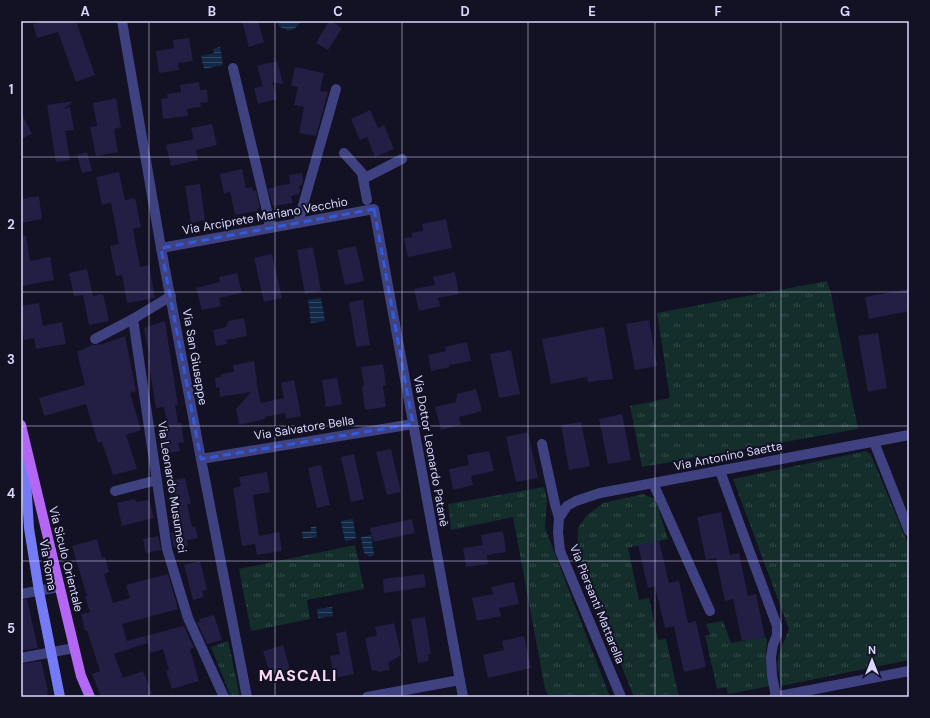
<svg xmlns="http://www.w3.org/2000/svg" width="930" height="718" font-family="'DM Sans',sans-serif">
<defs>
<pattern id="grass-tufts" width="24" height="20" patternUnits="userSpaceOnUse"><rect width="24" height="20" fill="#142e2b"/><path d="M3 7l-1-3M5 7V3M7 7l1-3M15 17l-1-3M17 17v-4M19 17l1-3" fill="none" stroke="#354c4b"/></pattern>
<pattern id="water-rules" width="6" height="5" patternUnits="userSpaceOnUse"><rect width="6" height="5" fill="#122a47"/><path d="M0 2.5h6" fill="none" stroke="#344862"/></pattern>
</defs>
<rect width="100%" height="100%" fill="#131124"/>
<g fill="url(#grass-tufts)">
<path d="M 827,281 L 831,294 L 858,429 L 642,467 L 630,406 L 670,398 L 657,313 Z"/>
<path d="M 866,451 L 871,455 L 909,546 L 909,660 L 781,686 L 777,665 L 779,654 L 789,629 L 733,479 Z"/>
<path d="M 544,487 L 547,499 L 545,528 L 610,697 L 549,697 L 545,689 L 513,517 L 451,530 L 448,504 Z"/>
<path d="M 643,494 L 655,499 L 668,539 L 628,548 L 639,600 L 649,598 L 658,640 L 666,639 L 679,697 L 634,697 L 577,556 L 578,528 L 586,516 L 603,503 Z"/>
<path d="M 355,545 L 364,589 L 307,600 L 310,619 L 251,631 L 239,569 Z"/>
<path d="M 723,621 L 731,643 L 765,637 L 767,639 C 767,644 766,648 766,652 C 766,664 769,675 771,686 L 728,694 L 726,687 L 717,689 L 705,635 L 710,635 L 706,624 Z"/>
<path d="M 228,641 L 240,697 L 231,697 L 211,647 Z"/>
</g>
<g fill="url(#water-rules)">
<path d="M 279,21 L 300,21 L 300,23 C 293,32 287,33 278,25 Z"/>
<path d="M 220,47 L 223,65 L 204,69 L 201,56 L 214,53 L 213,49 Z"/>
<path d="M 321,298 L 325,321 L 311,323 L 308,300 Z"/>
<path d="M 353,519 L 356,539 L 345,541 L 341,521 Z"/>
<path d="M 316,526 L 317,537 L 303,539 L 302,532 L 311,531 L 311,527 Z"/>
<path d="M 371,535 L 374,555 L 370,557 L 364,553 L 361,537 Z"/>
<path d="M 332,607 L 333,616 L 318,618 L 317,609 Z"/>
</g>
<g fill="#231e44">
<path d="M 44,21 L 76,21 L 95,75 L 76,82 L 58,32 L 37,38 L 33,24 Z"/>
<path d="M 242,21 L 258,21 L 264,42 L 249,47 Z"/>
<path d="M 329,21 L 331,21 L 342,28 L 328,50 L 316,43 Z"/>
<path d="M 189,38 L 193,61 L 178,63 L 179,70 L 159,73 L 156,51 L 174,48 L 173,40 Z"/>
<path d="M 277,61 L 283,84 L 272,82 L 277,99 L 258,104 L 254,88 L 263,86 L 257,66 Z"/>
<path d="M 295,67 L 324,73 L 320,91 L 328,92 L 316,136 L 299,133 L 304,107 L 294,105 L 298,87 L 291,86 Z"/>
<path d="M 199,82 L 200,90 L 207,90 L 208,102 L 200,103 L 201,107 L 187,109 L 188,116 L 163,119 L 161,99 L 168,98 L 167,94 L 181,92 L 180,85 Z"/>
<path d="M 116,98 L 121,127 L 114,129 L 118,152 L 96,156 L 90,127 L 97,126 L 93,103 Z"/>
<path d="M 74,101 L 63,109 L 70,107 L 74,130 L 65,131 L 70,160 L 56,162 L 47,105 Z"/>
<path d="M 370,110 L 378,128 L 384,125 L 394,149 L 375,157 L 367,137 L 360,140 L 351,119 Z"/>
<path d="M 21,112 L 32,134 L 21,139 Z"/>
<path d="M 212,124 L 217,145 L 196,150 L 198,160 L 171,166 L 166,145 L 194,139 L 191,128 Z"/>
<path d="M 87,152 L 92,171 L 82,173 L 77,155 Z"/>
<path d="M 242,169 L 246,188 L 252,187 L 253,191 L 256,191 L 260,208 L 257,209 L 257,211 L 235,215 L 230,191 L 224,194 L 220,174 Z"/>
<path d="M 119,172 L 125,200 L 135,198 L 141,227 L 133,229 L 140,267 L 149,265 L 155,298 L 127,303 L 122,275 L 116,276 L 110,246 L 119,244 L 111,203 L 102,205 L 96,177 Z"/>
<path d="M 302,173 L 303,180 L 302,185 L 299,186 L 300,191 L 299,194 L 291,196 L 293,203 L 273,206 L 268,189 L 276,187 L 276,186 L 290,184 L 289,175 Z"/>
<path d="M 200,184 L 205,220 L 191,223 L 185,186 Z"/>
<path d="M 39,196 L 42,219 L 21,223 L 21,199 Z"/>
<path d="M 446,219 L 452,248 L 408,257 L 404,238 L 412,237 L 412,233 L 423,231 L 422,224 Z"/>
<path d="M 21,236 L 26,236 L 30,261 L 50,257 L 54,280 L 22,286 L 21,280 Z"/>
<path d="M 356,246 L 364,281 L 345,285 L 337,250 Z"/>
<path d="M 313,247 L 321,291 L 305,294 L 297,250 Z"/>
<path d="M 272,254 L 282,298 L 264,302 L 254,258 Z"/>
<path d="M 87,269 L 93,296 L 103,294 L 109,321 L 89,325 L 83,295 L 74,296 L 69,273 Z"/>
<path d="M 455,272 L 459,294 L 438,298 L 440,306 L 419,311 L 414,289 L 435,285 L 433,277 Z"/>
<path d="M 237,273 L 242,293 L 219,298 L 221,306 L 202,310 L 196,288 L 220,282 L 219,277 Z"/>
<path d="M 909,289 L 909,311 L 869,319 L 865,297 Z"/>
<path d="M 363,300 L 370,345 L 356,347 L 349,302 Z"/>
<path d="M 39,303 L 43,326 L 62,322 L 66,344 L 36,349 L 34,338 L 24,340 L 21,321 L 21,306 Z"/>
<path d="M 244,318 L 247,336 L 226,340 L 227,344 L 216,346 L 213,330 L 226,327 L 228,321 Z"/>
<path d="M 649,320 L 657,366 L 635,370 L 626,324 Z"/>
<path d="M 165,321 L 178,405 L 175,405 L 178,423 L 181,423 L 184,442 L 178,443 L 180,451 L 163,454 L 158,429 L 168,427 L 164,407 L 156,408 L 148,360 L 150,359 L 144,328 Z"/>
<path d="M 604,327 L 613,379 L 588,382 L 587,377 L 551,384 L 542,339 Z"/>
<path d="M 878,333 L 887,388 L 868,392 L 858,336 Z"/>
<path d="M 125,336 L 136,391 L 130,393 L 141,430 L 126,435 L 137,469 L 113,475 L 102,442 L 98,443 L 86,404 L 44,416 L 39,398 L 85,385 L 77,352 L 92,345 L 95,345 L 100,344 L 100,345 Z"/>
<path d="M 467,342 L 471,361 L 449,365 L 450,367 L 431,371 L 428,355 L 446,351 L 445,347 Z"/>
<path d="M 511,350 L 520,394 L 499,398 L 490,354 Z"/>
<path d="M 254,361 L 257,381 L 256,381 L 261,403 L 284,398 L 281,383 L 294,380 L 301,416 L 286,419 L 285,413 L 265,417 L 265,419 L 239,425 L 236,409 L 251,392 L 220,397 L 219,387 L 216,388 L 215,378 L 221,377 L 221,374 L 234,372 L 233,365 Z"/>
<path d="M 383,364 L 386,385 L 383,386 L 386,407 L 365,410 L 362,388 L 364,385 L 361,367 Z"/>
<path d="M 337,378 L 342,404 L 326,407 L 322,380 Z"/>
<path d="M 476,389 L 482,411 L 459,417 L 461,425 L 441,430 L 435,407 L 456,402 L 457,394 Z"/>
<path d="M 622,414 L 631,460 L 608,464 L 599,419 Z"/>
<path d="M 581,422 L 590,466 L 569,470 L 561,425 Z"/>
<path d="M 528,432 L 538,478 L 516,482 L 506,437 Z"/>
<path d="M 391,449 L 401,492 L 387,495 L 376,452 Z"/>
<path d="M 489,451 L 494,471 L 471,476 L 473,485 L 453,490 L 449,469 L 469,465 L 467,455 Z"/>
<path d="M 354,454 L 364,499 L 351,502 L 341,457 Z"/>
<path d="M 321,465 L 330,505 L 317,508 L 308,468 Z"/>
<path d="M 267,472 L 270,492 L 253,495 L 259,536 L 279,532 L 282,551 L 257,555 L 255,544 L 242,546 L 233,488 L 241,486 L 239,477 Z"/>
<path d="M 185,478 L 191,504 L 187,504 L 192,527 L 195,526 L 198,538 L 187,540 L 188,546 L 177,549 L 176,548 L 174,548 L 171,533 L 173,533 L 173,531 L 176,530 L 172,508 L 168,481 Z"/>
<path d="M 135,499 L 136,502 L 149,500 L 154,518 L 122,526 L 117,503 Z"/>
<path d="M 721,512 L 730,555 L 739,553 L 748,596 L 756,594 L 765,637 L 742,641 L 733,599 L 725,601 L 716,558 L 706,560 L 697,517 Z"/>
<path d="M 412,519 L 415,533 L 373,542 L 370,528 Z"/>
<path d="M 503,531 L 506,552 L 487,555 L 488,564 L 466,567 L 463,548 L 483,545 L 481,535 Z"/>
<path d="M 158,536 L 161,550 L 146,553 L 143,539 Z"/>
<path d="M 97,539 L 102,558 L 105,557 L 109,572 L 104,574 L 113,603 L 130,598 L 126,585 L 168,574 L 178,609 L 122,624 L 127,641 L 145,636 L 147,643 L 114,654 L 123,678 L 143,671 L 152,694 L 145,697 L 101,697 L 92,674 L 100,671 L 87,630 L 85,631 L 81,614 L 90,612 L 85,597 L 87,596 L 72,546 Z"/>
<path d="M 659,541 L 669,583 L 679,581 L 688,623 L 696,621 L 706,667 L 684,672 L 674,626 L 665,628 L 655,586 L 648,588 L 638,545 Z"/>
<path d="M 200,561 L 207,590 L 202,591 L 204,597 L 193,600 L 184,565 Z"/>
<path d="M 424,574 L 426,587 L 384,593 L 383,579 Z"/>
<path d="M 514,582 L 519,604 L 499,608 L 501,616 L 477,621 L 472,598 L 493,594 L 491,587 Z"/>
<path d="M 27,599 L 38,648 L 21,651 L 21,600 Z"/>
<path d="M 214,615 L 222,640 L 207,644 L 197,622 L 200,622 L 199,619 Z"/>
<path d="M 425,617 L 431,654 L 428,654 L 429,661 L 418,663 L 411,619 Z"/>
<path d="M 394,623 L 401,655 L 388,663 L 390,670 L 378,672 L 376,670 L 372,671 L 365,638 L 377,636 L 375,627 Z"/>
<path d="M 183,626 L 184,626 L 194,648 L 190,649 L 199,681 L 172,689 L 166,671 L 169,670 L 163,649 L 150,653 L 146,636 Z"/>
<path d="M 346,631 L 354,674 L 334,678 L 330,656 L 340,654 L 336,633 Z"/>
<path d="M 524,636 L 531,668 L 488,678 L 483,655 L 504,650 L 502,641 Z"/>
<path d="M 283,645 L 290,669 L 270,674 L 263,651 Z"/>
<path d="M 41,661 L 48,691 L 47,691 L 48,697 L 21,697 L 21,664 Z"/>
</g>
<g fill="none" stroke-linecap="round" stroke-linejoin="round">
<g stroke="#3f4180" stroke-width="10">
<path d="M 122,21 L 161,248 L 201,459 L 247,697"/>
<path d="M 233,68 L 268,215 L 270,228"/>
<path d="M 344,153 L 362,173 L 367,200"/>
<path d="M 363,179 L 402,159"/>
<path d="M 298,223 L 336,89"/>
<path d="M 161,248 L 374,209 L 463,697"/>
<path d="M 133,319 L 167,549 L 188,618 L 224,697"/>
<path d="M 95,339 L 133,319 L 171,296"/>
<path d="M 874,442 L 909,531"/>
<path d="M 542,444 L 555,504 L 559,518 L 558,532 L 560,551 L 621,697"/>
<path d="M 201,459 L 413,424"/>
<path d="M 720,471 L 777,626 L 777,635 L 773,645 L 771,657 L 772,675 L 776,697"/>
<path d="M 653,483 L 710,611"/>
<path d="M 115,491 L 157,480"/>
<path d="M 559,518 L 567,506 L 576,501 L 600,493 L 909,435"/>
<path d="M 21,594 L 59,587"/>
<path d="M 21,658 L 74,648"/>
<path d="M 367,697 L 460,680"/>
<path d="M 774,697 L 909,671"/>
</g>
<path stroke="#757bf5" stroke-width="10" d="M 24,448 L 29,528 L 39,591 L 60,697"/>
<path stroke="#b466f4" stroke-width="10" d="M 21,425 L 81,676 L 90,697"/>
</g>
<path fill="none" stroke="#305cdc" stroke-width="3" stroke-dasharray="8 5" stroke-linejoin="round" d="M 374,209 L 413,424 L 201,459 L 161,248 Z"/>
<path fill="none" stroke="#d8d7fc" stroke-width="1" stroke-opacity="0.55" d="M 149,21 L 149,697M 275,21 L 275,697M 402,21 L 402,697M 528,21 L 528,697M 655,21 L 655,697M 781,21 L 781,697M 21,157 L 909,157M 21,292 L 909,292M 21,426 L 909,426M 21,561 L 909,561"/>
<g text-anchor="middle" stroke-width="4" stroke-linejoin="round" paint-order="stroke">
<g font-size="12" fill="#d8d7fc" stroke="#131124">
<text transform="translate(265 216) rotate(-10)" y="4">Via Arciprete Mariano Vecchio</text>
<text transform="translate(195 357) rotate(80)" y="4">Via San Giuseppe</text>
<text transform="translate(304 428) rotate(-9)" y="4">Via Salvatore Bella</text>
<text transform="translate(431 451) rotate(80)" y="4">Via Dottor Leonardo Patanè</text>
<text transform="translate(728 456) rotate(-11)" y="4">Via Antonino Saetta</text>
<text transform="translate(172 487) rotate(81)" y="4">Via Leonardo Musumeci</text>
<text transform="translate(66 559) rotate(76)" y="4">Via Siculo Orientale</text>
<text transform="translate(48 565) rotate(80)" y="4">Via Roma</text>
<text transform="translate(597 604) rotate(68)" y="4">Via Piersanti Mattarella</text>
</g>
<g font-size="16" font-weight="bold" letter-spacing="1" fill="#fcd9f2" stroke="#131124">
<text x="298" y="681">MASCALI</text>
</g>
</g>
<rect width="930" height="718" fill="none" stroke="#131124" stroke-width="44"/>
<g transform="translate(872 660)" stroke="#131124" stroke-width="3" paint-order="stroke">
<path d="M0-3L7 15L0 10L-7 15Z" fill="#d8d7fc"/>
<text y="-6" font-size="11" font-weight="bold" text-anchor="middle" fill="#d8d7fc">N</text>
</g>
<rect x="22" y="22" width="886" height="674" fill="none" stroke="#d8d7fc" stroke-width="1.5"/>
<g font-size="13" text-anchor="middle" font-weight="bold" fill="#d8d7fc">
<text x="85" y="16">A</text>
<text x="212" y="16">B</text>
<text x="338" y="16">C</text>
<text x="465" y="16">D</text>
<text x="592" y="16">E</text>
<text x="718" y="16">F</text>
<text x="845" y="16">G</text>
<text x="11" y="94">1</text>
<text x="11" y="229">2</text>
<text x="11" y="364">3</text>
<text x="11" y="498">4</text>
<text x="11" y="633">5</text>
</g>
</svg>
